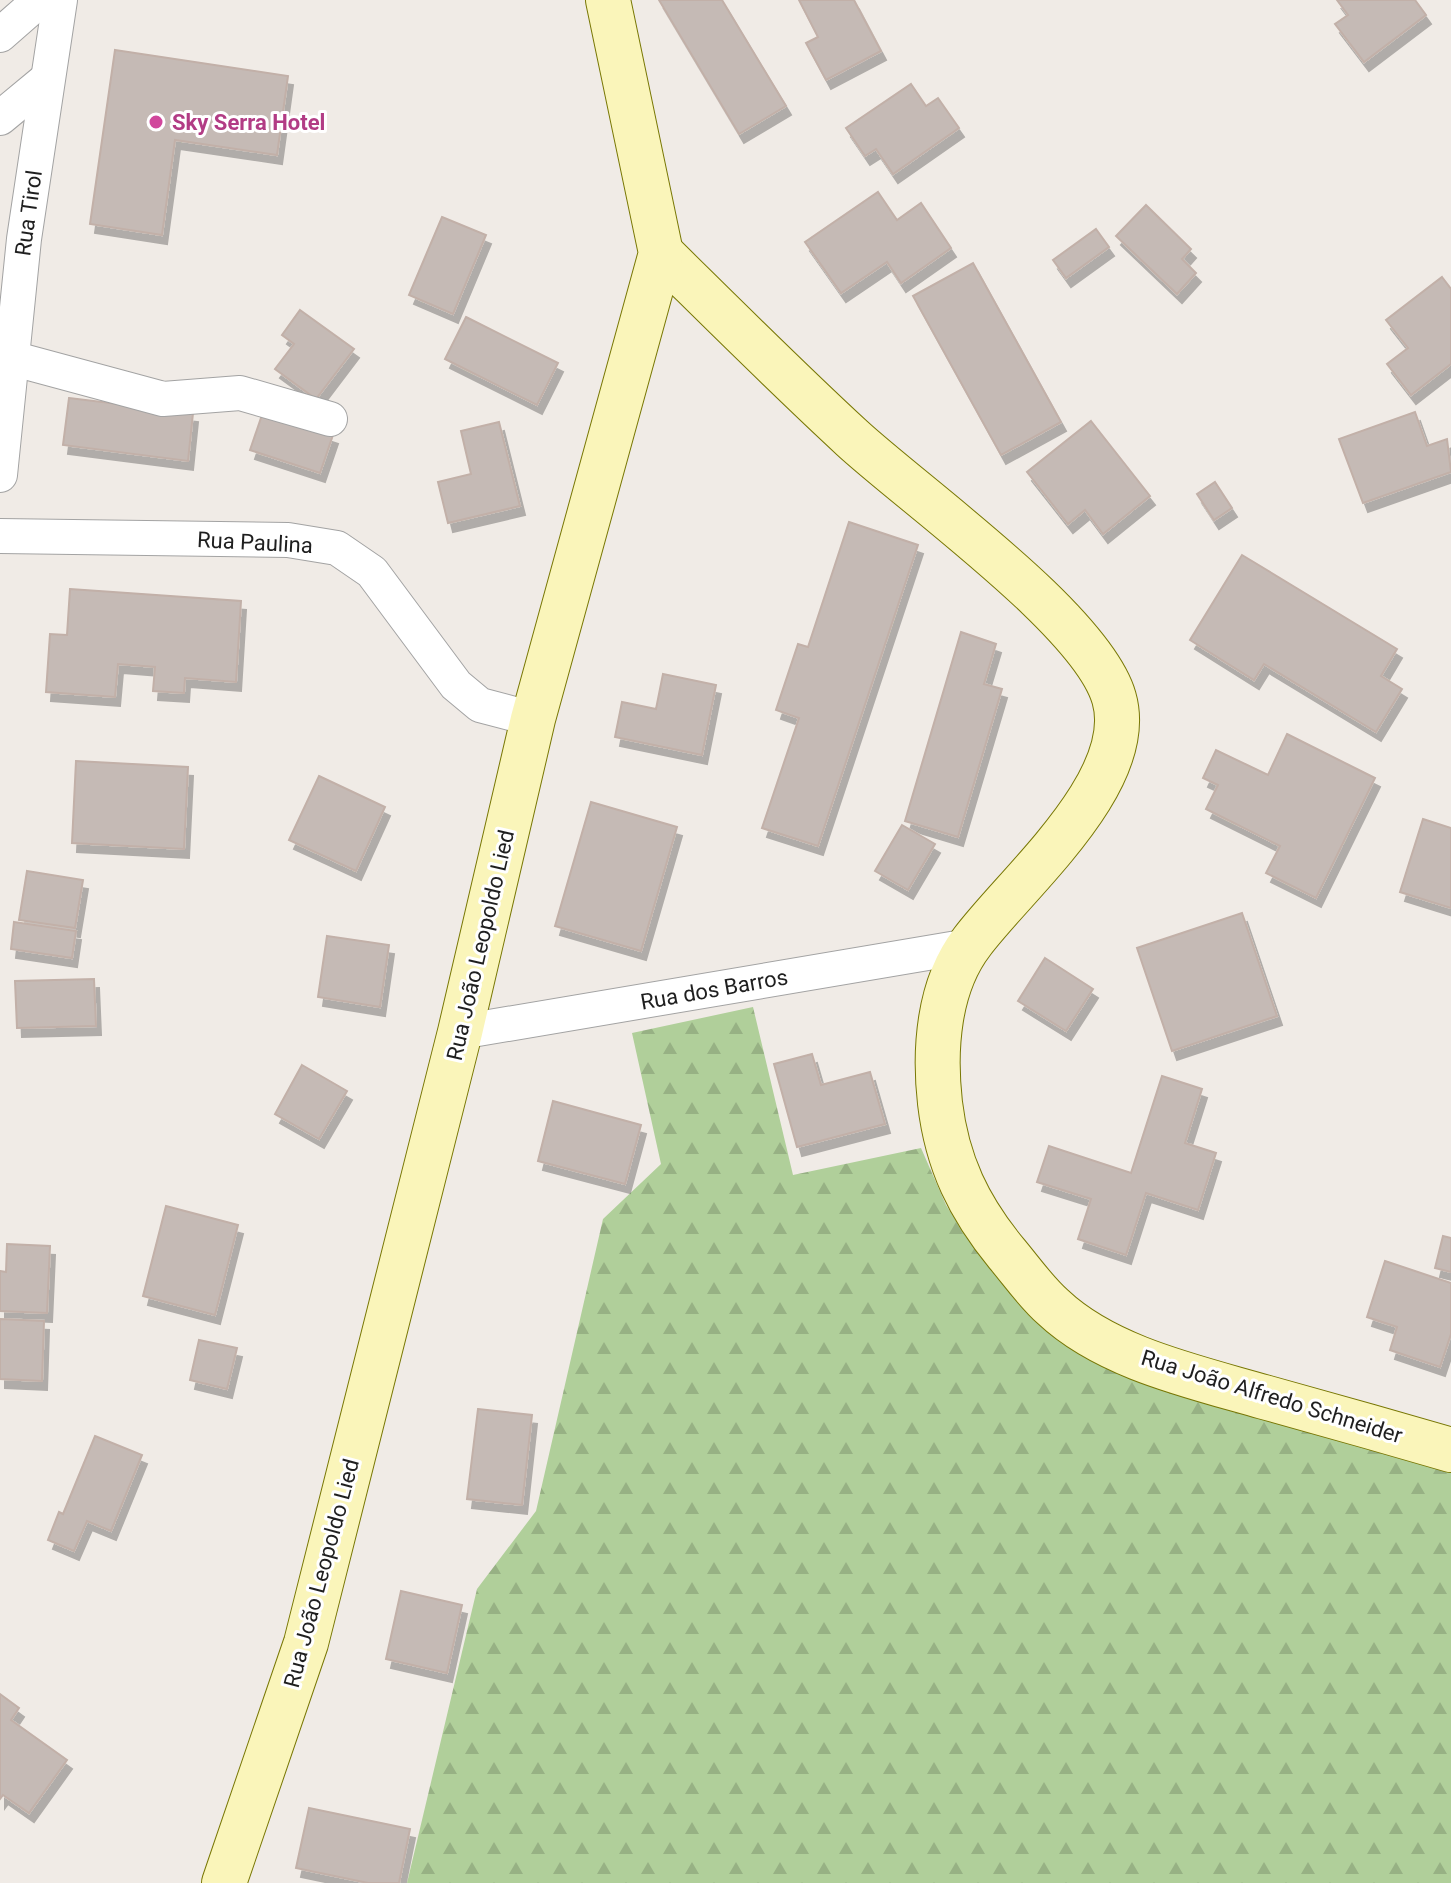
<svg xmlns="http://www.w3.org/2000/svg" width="1451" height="1883" font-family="Roboto,sans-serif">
<defs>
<pattern id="forest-firs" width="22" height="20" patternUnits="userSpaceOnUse" patternTransform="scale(2)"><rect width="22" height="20" fill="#b0cf9a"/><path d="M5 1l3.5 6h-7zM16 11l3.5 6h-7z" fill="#97b184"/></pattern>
<filter id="shadow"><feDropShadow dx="5" dy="9" stdDeviation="0" flood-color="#0004"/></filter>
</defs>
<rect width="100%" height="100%" fill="#f0ebe6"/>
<path fill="url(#forest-firs)" d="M 753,1007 L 793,1175 L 921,1148 L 946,1205 L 966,1237 L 1031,1308 L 1451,1469 L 1451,1883 L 407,1883 L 477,1589 L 536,1511 L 603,1219 L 661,1164 L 632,1033 Z"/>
<g fill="#c5bab5" stroke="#c2b0a8" stroke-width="2" filter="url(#shadow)">
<path d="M 659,0 L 722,0 L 786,106 L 739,134 Z"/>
<path d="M 799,0 L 854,0 L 881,51 L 826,80 L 806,43 L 818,37 Z"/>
<path d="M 1337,0 L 1415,0 L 1426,15 L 1364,62 L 1335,24 L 1348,15 Z"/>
<path d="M 115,50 L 288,76 L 277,155 L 175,140 L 162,235 L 90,224 Z"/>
<path d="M 911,84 L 926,106 L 938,98 L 959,128 L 893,174 L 876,149 L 865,156 L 846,128 Z"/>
<path d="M 878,192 L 897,220 L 921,203 L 951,248 L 901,283 L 887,262 L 841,293 L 805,242 Z"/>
<path d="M 1146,205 L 1191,249 L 1182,259 L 1196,273 L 1177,294 L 1116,236 Z"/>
<path d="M 442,217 L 486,235 L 453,314 L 409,295 Z"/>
<path d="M 1096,229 L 1109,247 L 1066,278 L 1053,260 Z"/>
<path d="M 973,263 L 1061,422 L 1001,455 L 913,296 Z"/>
<path d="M 1442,277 L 1451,289 L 1451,364 L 1411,395 L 1387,364 L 1408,348 L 1386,320 Z"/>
<path d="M 300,310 L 354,349 L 316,399 L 275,369 L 294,344 L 282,335 Z"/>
<path d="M 466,317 L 558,363 L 537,405 L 445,359 Z"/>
<path d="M 69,398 L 193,413 L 188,461 L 63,445 Z"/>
<path d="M 263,412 L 333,435 L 320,473 L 250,450 Z"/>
<path d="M 1415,412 L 1427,446 L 1447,439 L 1451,472 L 1363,503 L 1339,439 Z"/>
<path d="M 1091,421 L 1150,496 L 1103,534 L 1085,510 L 1068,524 L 1027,472 Z"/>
<path d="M 499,422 L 520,506 L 448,523 L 438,482 L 471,474 L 461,431 Z"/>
<path d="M 1215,482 L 1232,508 L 1214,520 L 1197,494 Z"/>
<path d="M 849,522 L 918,545 L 818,846 L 762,828 L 799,718 L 776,710 L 798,644 L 808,647 Z"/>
<path d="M 1242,555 L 1397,649 L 1381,676 L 1402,689 L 1376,732 L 1264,664 L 1254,680 L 1190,640 Z"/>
<path d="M 70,589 L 241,601 L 236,682 L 185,678 L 184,693 L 153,691 L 155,667 L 118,664 L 115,697 L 46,692 L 50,634 L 67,635 Z"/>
<path d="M 961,632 L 996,644 L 984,684 L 1002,689 L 958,837 L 905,821 Z"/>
<path d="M 663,674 L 716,685 L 702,755 L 615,737 L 622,702 L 656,709 Z"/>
<path d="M 1287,734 L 1375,778 L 1316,898 L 1266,873 L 1280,846 L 1206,809 L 1218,785 L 1203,778 L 1216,750 L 1268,775 Z"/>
<path d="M 76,761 L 188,767 L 184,849 L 72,843 Z"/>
<path d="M 319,776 L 385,807 L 356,871 L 289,840 Z"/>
<path d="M 591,802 L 677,827 L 641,951 L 555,926 Z"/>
<path d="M 1423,819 L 1451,828 L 1451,908 L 1400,892 Z"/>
<path d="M 902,825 L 935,844 L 908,890 L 875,871 Z"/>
<path d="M 27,871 L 83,880 L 75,928 L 19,920 Z"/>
<path d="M 1242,913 L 1277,1016 L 1172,1051 L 1137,948 Z"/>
<path d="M 14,922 L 76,931 L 72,958 L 11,949 Z"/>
<path d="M 327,936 L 389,945 L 380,1007 L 318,997 Z"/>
<path d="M 1045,958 L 1093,989 L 1066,1031 L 1018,1001 Z"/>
<path d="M 94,979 L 96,1026 L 17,1028 L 15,981 Z"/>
<path d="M 812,1054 L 821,1085 L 870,1072 L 885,1124 L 797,1147 L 774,1064 Z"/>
<path d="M 302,1065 L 347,1091 L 319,1139 L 275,1114 Z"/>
<path d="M 1162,1076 L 1202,1089 L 1185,1143 L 1216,1153 L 1198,1210 L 1146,1193 L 1126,1255 L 1078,1239 L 1091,1199 L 1037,1182 L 1049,1146 L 1131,1173 Z"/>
<path d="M 553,1101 L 641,1125 L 625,1184 L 538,1161 Z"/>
<path d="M 166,1206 L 238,1225 L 215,1315 L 143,1296 Z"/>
<path d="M 1443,1236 L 1451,1238 L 1451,1272 L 1435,1268 Z"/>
<path d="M 7,1244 L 50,1246 L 47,1313 L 0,1311 L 0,1271 L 6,1272 Z"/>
<path d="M 1385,1261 L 1451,1283 L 1451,1334 L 1440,1367 L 1390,1350 L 1397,1327 L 1367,1317 Z"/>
<path d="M 0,1319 L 44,1321 L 42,1381 L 0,1379 Z"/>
<path d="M 199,1340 L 237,1348 L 227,1389 L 190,1380 Z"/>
<path d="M 478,1409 L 532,1415 L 522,1505 L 467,1499 Z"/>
<path d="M 95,1436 L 142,1455 L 111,1531 L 87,1521 L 74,1551 L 48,1540 L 59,1512 L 63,1514 Z"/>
<path d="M 401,1591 L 462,1605 L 447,1673 L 386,1659 Z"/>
<path d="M 0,1694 L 19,1708 L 11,1720 L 67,1760 L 29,1813 L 3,1795 L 0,1799 Z"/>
<path d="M 309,1808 L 410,1829 L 399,1883 L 368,1883 L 296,1868 Z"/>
</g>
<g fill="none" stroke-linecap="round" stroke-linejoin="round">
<g stroke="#a3a3a3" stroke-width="36">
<g id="street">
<path d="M 0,35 L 40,0"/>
<path d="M 0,118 L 46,80"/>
<path d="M 11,358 L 163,399 L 240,393 L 330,419"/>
<path d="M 0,475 L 24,239 L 60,0"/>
<path d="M 0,536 L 288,540 L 337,548 L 372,572 L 456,685 L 480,705 L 533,719"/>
<path d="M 460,1032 L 969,946"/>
</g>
</g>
<g stroke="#787704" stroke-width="46">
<g id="secondary">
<path d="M 661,253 C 724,315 787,378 852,438 C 915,496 1092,621 1114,698 C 1138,781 1017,882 972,942 C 938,986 934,1050 940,1103 C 947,1163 969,1208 1007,1254 C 1022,1272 1036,1292 1053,1307 C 1107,1358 1195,1377 1264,1397 C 1326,1414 1389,1432 1451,1450"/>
<path d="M 224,1883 L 306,1643 L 460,1032 L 533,719 L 661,253 L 608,0"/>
</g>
</g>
<use href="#street" stroke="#fff" stroke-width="34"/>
<use href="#secondary" stroke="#faf5ba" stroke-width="44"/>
</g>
<circle fill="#d1479c" stroke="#fff" stroke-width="3" cx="156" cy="122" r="8"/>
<g text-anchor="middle" stroke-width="6" stroke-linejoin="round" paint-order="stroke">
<g font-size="22" font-weight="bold" fill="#b23c85" stroke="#fff" text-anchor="start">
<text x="172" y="130">Sky Serra Hotel</text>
</g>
<g font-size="22" fill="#1f1f1f" stroke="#fff">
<text transform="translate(28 213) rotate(-82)" y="8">Rua Tirol</text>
<text transform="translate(255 542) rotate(3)" y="8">Rua Paulina</text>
<text transform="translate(480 945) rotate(-77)" y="8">Rua João Leopoldo Lied</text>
<text transform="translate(714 989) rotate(-10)" y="8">Rua dos Barros</text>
<text transform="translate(1272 1396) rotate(17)" y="8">Rua João Alfredo Schneider</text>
<text transform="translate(321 1573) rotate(-75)" y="8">Rua João Leopoldo Lied</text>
</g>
</g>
</svg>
